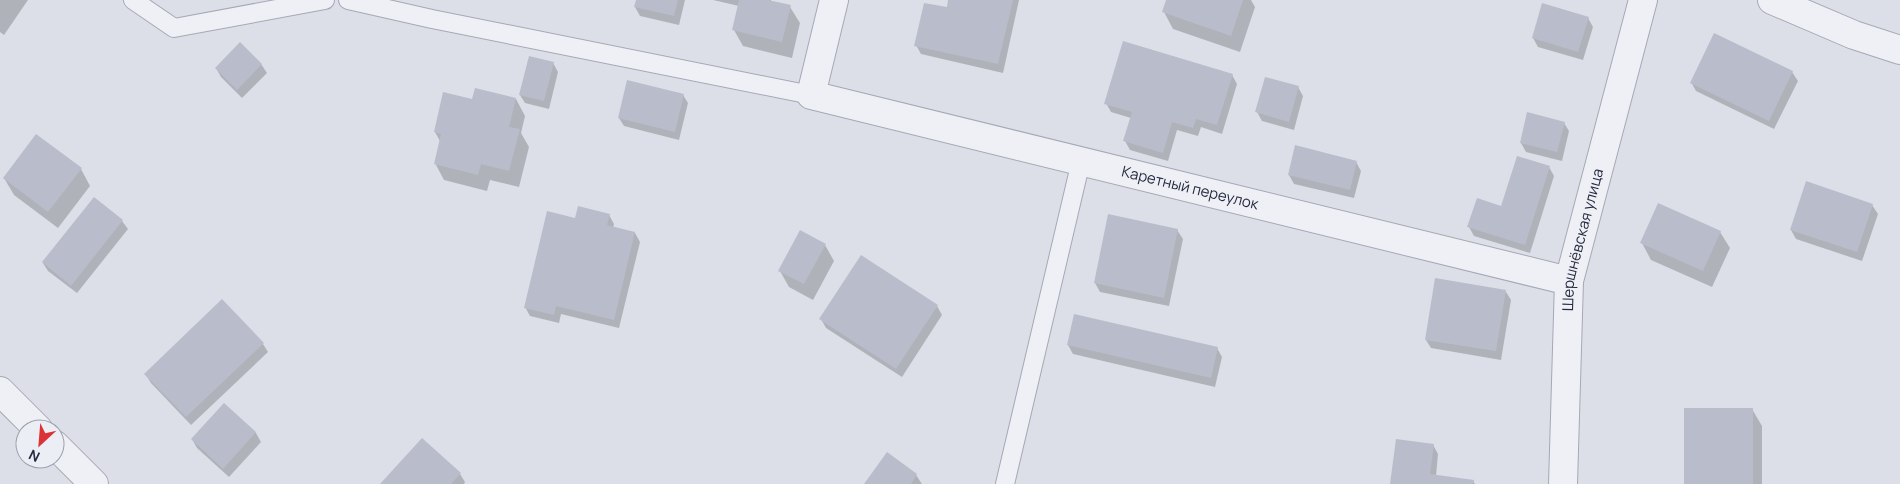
<svg xmlns="http://www.w3.org/2000/svg" width="1900" height="484" font-family="Manrope,sans-serif">
<rect width="100%" height="100%" fill="#dcdfe8"/>
<g fill="#0003">
<path d="M 0,0 L 28,0 L 4,35 L 0,32 Z"/>
<path d="M 637,0 L 685,0 L 679,25 L 640,16 L 635,7 Z"/>
<path d="M 713,0 L 771,0 L 771,2 L 790,7 L 800,23 L 792,58 L 743,46 L 734,30 L 739,6 Z"/>
<path d="M 950,0 L 1019,0 L 1003,73 L 921,54 L 916,45 L 948,9 Z"/>
<path d="M 1168,0 L 1251,0 L 1255,7 L 1240,52 L 1173,29 L 1164,12 Z"/>
<path d="M 1588,18 L 1593,27 L 1583,60 L 1538,47 L 1533,38 Z"/>
<path d="M 1715,34 L 1792,72 L 1798,81 L 1774,129 L 1696,91 L 1691,82 Z"/>
<path d="M 553,63 L 558,72 L 549,109 L 525,103 L 520,95 Z"/>
<path d="M 261,64 L 267,73 L 242,98 L 221,77 L 216,68 Z"/>
<path d="M 1232,75 L 1237,84 L 1222,134 L 1201,127 L 1198,136 L 1177,130 L 1168,161 L 1130,150 L 1125,141 L 1131,118 L 1111,112 L 1106,103 Z"/>
<path d="M 1298,87 L 1303,96 L 1294,130 L 1262,121 L 1257,112 Z"/>
<path d="M 476,90 L 516,99 L 525,116 L 521,133 L 529,147 L 519,187 L 490,180 L 487,191 L 444,180 L 435,163 L 440,141 L 435,132 L 473,101 Z"/>
<path d="M 683,95 L 688,103 L 679,140 L 624,126 L 619,118 Z"/>
<path d="M 1564,123 L 1569,131 L 1562,161 L 1526,152 L 1521,143 Z"/>
<path d="M 1356,162 L 1361,171 L 1354,198 L 1294,184 L 1289,175 Z"/>
<path d="M 1549,167 L 1554,176 L 1530,253 L 1474,236 L 1469,227 L 1502,208 Z"/>
<path d="M 81,169 L 90,186 L 58,228 L 14,195 L 4,178 Z"/>
<path d="M 1872,205 L 1878,214 L 1862,261 L 1796,239 L 1791,230 Z"/>
<path d="M 609,215 L 614,224 L 613,228 L 635,233 L 640,242 L 619,328 L 561,314 L 559,323 L 530,316 L 525,307 L 576,220 Z"/>
<path d="M 122,221 L 128,229 L 77,293 L 48,271 L 43,263 Z"/>
<path d="M 1177,230 L 1183,239 L 1169,306 L 1100,292 L 1095,283 Z"/>
<path d="M 1720,232 L 1730,248 L 1712,287 L 1651,260 L 1642,243 Z"/>
<path d="M 825,245 L 834,261 L 813,300 L 789,287 L 780,271 Z"/>
<path d="M 1506,292 L 1511,300 L 1501,360 L 1431,348 L 1426,340 Z"/>
<path d="M 937,306 L 942,315 L 902,377 L 826,328 L 821,319 Z"/>
<path d="M 263,344 L 268,352 L 191,425 L 151,383 L 146,375 Z"/>
<path d="M 1068,345 L 1217,348 L 1222,357 L 1215,387 L 1073,354 Z"/>
<path d="M 224,404 L 256,433 L 261,442 L 229,477 L 197,448 L 192,439 Z"/>
<path d="M 1752,409 L 1762,426 L 1762,484 L 1686,484 Z"/>
<path d="M 1433,445 L 1438,454 L 1436,476 L 1473,481 L 1475,484 L 1391,484 Z"/>
<path d="M 887,454 L 916,475 L 922,484 L 866,484 Z"/>
<path d="M 460,474 L 465,482 L 464,484 L 382,484 Z"/>
</g>
<g fill="#b9bdcb">
<path d="M 636,0 L 678,0 L 674,16 L 634,7 Z"/>
<path d="M 739,0 L 768,0 L 791,5 L 782,42 L 732,30 Z"/>
<path d="M 948,0 L 1013,0 L 998,64 L 914,46 L 924,3 L 947,7 Z"/>
<path d="M 1166,0 L 1243,0 L 1231,36 L 1162,12 Z"/>
<path d="M 1542,3 L 1589,17 L 1578,52 L 1532,38 Z"/>
<path d="M 1714,33 L 1793,71 L 1769,121 L 1690,83 Z"/>
<path d="M 1123,41 L 1233,74 L 1217,125 L 1196,119 L 1193,128 L 1172,122 L 1163,153 L 1123,141 L 1132,112 L 1104,104 Z"/>
<path d="M 240,42 L 262,64 L 237,90 L 215,68 Z"/>
<path d="M 529,56 L 554,62 L 544,101 L 519,95 Z"/>
<path d="M 1265,77 L 1299,86 L 1289,122 L 1255,112 Z"/>
<path d="M 627,80 L 684,94 L 675,132 L 618,118 Z"/>
<path d="M 475,88 L 516,98 L 509,127 L 520,129 L 509,171 L 481,164 L 478,175 L 434,164 L 441,134 L 434,132 L 443,92 L 472,99 Z"/>
<path d="M 1527,112 L 1565,122 L 1557,152 L 1520,143 Z"/>
<path d="M 36,134 L 82,168 L 48,212 L 3,178 Z"/>
<path d="M 1295,145 L 1357,161 L 1350,190 L 1288,175 Z"/>
<path d="M 1517,156 L 1550,166 L 1525,245 L 1467,227 L 1477,198 L 1501,206 Z"/>
<path d="M 1806,181 L 1873,204 L 1857,252 L 1790,230 Z"/>
<path d="M 94,197 L 123,220 L 71,286 L 42,262 Z"/>
<path d="M 1658,203 L 1721,231 L 1703,271 L 1640,243 Z"/>
<path d="M 578,206 L 610,214 L 607,225 L 635,232 L 614,320 L 556,306 L 554,315 L 524,308 L 547,211 L 575,218 Z"/>
<path d="M 1108,214 L 1178,229 L 1164,298 L 1094,283 Z"/>
<path d="M 800,230 L 826,244 L 804,284 L 778,271 Z"/>
<path d="M 861,255 L 938,305 L 896,369 L 819,319 Z"/>
<path d="M 1435,278 L 1506,290 L 1496,351 L 1425,340 Z"/>
<path d="M 222,299 L 264,343 L 186,417 L 144,374 Z"/>
<path d="M 1074,314 L 1218,347 L 1211,378 L 1067,345 Z"/>
<path d="M 224,403 L 256,432 L 223,469 L 191,439 Z"/>
<rect x="1684" y="408" width="69" height="76"/>
<path d="M 422,438 L 461,473 L 451,484 L 380,484 Z"/>
<path d="M 1396,439 L 1434,444 L 1430,474 L 1474,480 L 1473,484 L 1390,484 Z"/>
<path d="M 887,452 L 917,474 L 911,484 L 864,484 Z"/>
</g>
<g fill="none" stroke-linecap="round" stroke-linejoin="round">
<g stroke="#a5a9b5" stroke-width="20">
<g id="service">
<path d="M 133,0 L 174,28 L 325,0"/>
<path d="M 348,0 L 432,19 L 811,95"/>
<path d="M 1005,484 L 1081,161"/>
</g>
</g>
<g stroke="#a5a9b5" stroke-width="30">
<g id="minor">
<path id="s1" d="M 834,0 L 811,95 L 1569,281"/>
<path d="M 1772,0 L 1854,35 L 1900,50"/>
<path id="s2" d="M 1563,484 L 1569,281 L 1643,0"/>
</g>
</g>
<g stroke="#a5a9b5" stroke-width="30">
<g id="tertiary">
<path d="M 0,391 L 38,429"/>
<path d="M 55,445 L 94,484"/>
</g>
</g>
<use href="#service" stroke="#eff0f6" stroke-width="18"/>
<use href="#minor" stroke="#eff0f6" stroke-width="28"/>
<use href="#tertiary" stroke="#eff0f6" stroke-width="28"/>
</g>
<g text-anchor="middle" stroke-width="4" stroke-linejoin="round" paint-order="stroke">
<g font-size="15" fill="#242a3f" stroke="#ebeef5">
<text dy="5" stroke="none"><textPath href="#s1" startOffset="488">Каретный переулок</textPath></text>
<text dy="5" stroke="none"><textPath href="#s2" startOffset="246">Шершнёвская улица</textPath></text>
</g>
</g>
<g transform="translate(40 444) rotate(206)"><circle r="24" fill="#ebeef5" stroke="#9ba0ac"/>
<path d="M0-4L9 19L0 12L-9 19Z" fill="#db3335"/>
<text y="-8" font-size="14" font-weight="bold" text-anchor="middle" fill="#242a3f">N</text>
</g>
</svg>
